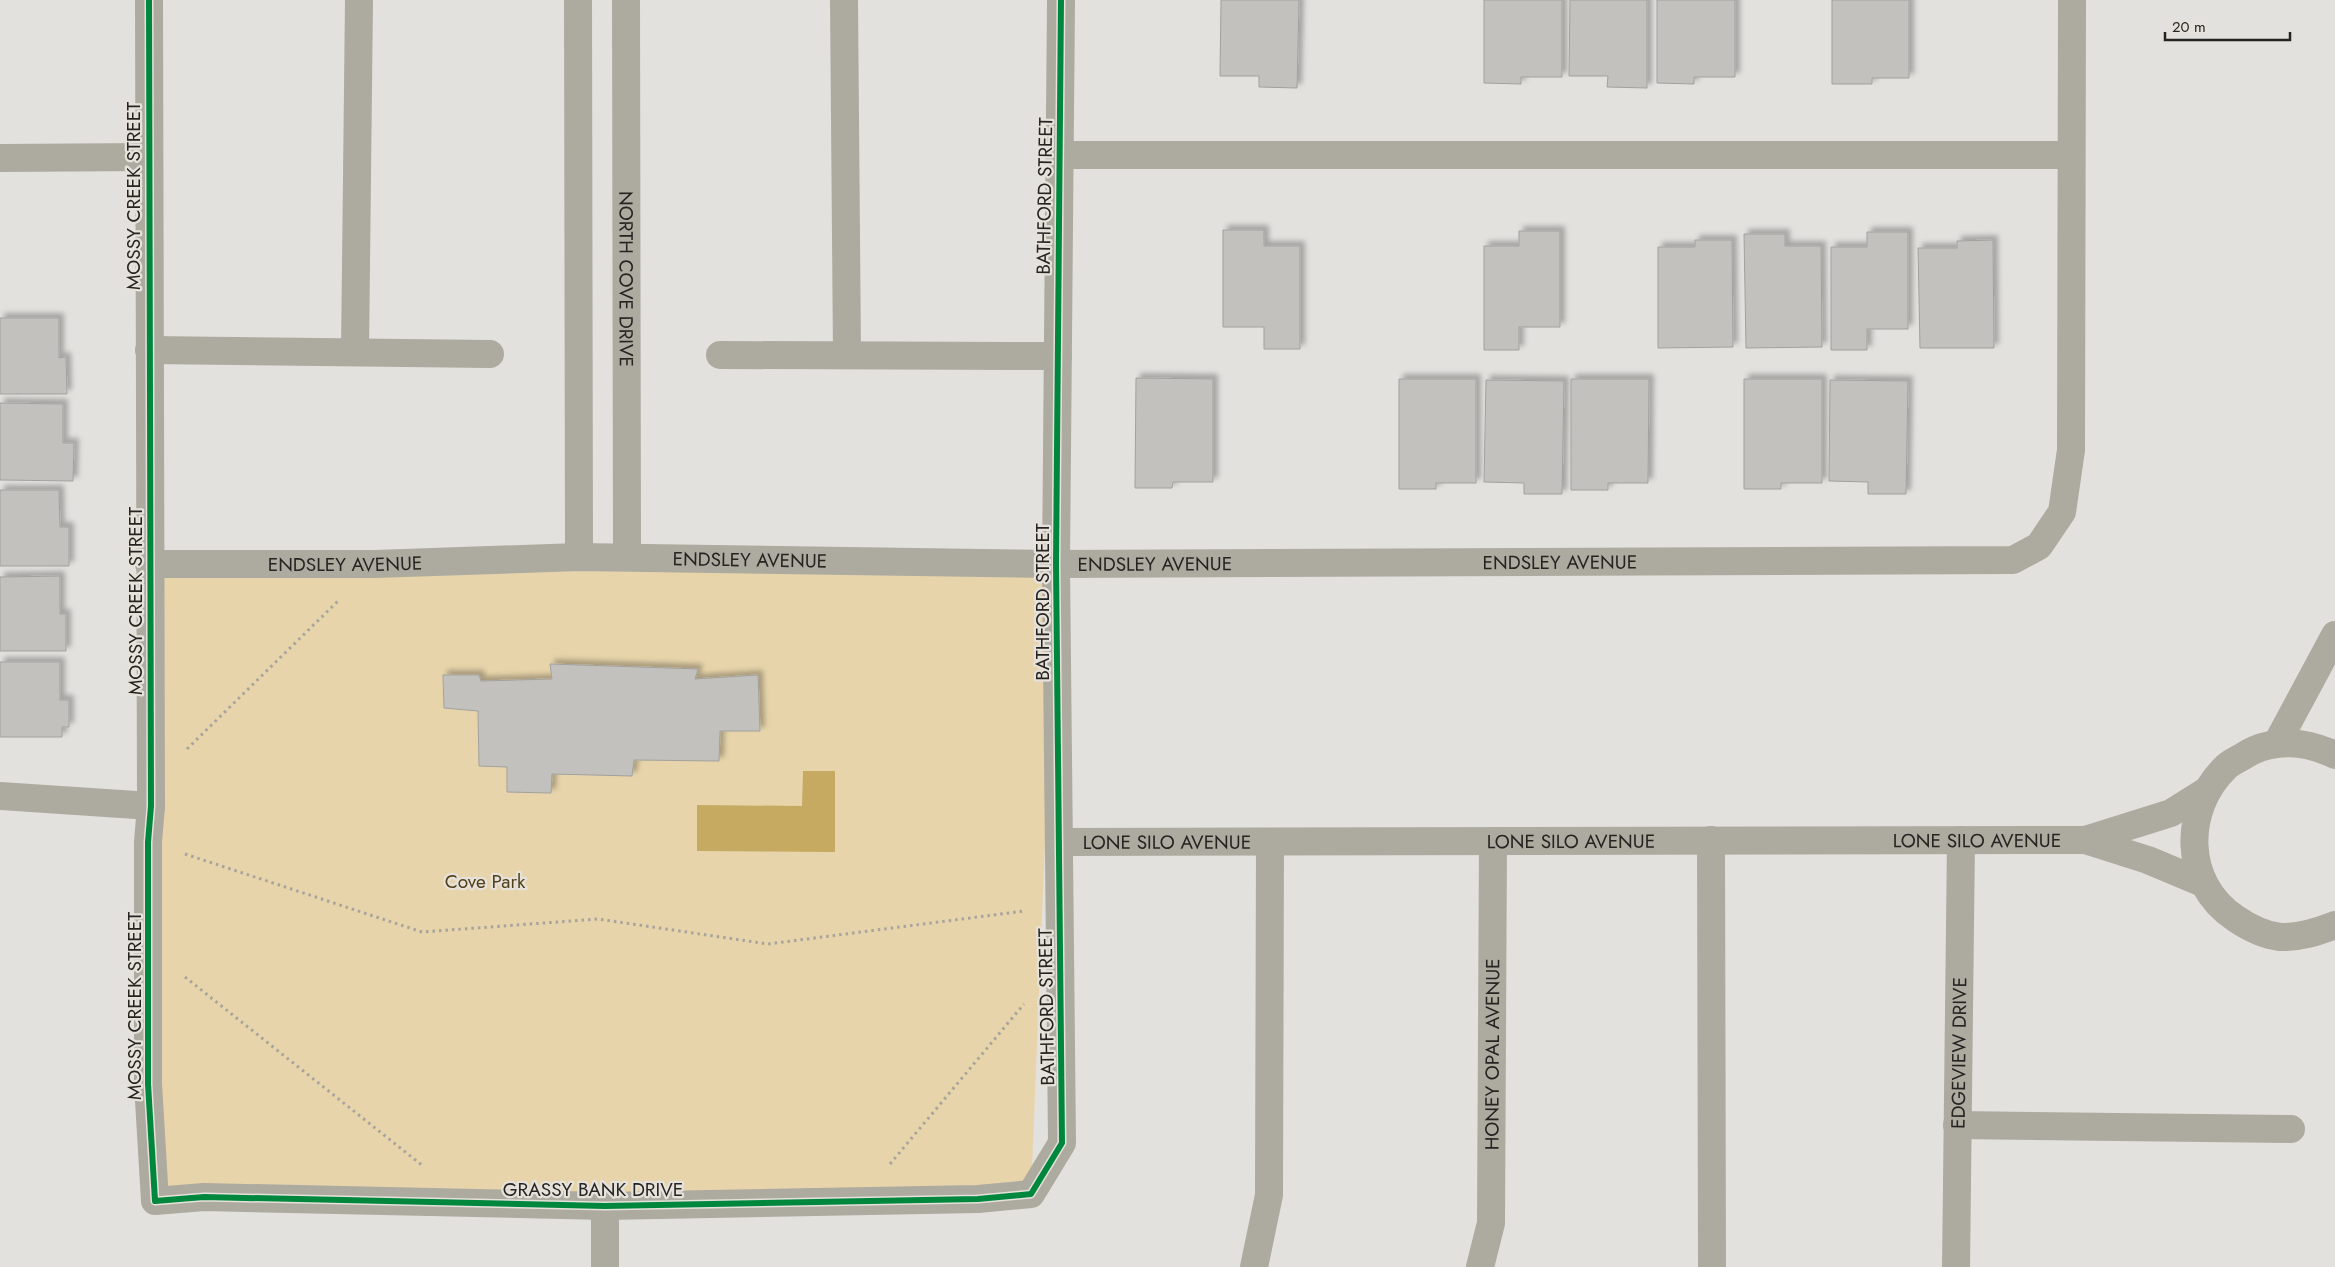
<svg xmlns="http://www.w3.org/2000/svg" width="2335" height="1267" font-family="Jost,sans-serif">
<defs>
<filter id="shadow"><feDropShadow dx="4.5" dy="-4.5" stdDeviation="2.5" flood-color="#0004"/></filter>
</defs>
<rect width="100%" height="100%" fill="#e3e1de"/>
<path fill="#e7d4aa" d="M 149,564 L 1056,564 L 1031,1194 L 155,1201 Z"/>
<path fill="#c6aa62" d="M 803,771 L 835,771 L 835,852 L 697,851 L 697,805 L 802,806 Z"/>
<g fill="#c3c1be" stroke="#a2a19e" filter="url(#shadow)">
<path d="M 1221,0 L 1299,0 L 1297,88 L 1259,87 L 1259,76 L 1220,76 Z"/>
<path d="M 1484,0 L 1562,0 L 1562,77 L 1521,77 L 1521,84 L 1484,83 Z"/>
<path d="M 1570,0 L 1647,0 L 1647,88 L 1607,87 L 1608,76 L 1569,76 Z"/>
<path d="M 1657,0 L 1735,0 L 1735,77 L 1694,77 L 1694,84 L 1657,83 Z"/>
<path d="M 1832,0 L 1909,0 L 1909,78 L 1872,78 L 1872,84 L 1832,84 Z"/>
<path d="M 1223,230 L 1264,230 L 1264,246 L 1300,246 L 1300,349 L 1264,349 L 1264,327 L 1223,327 Z"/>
<path d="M 1519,231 L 1560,231 L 1560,327 L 1519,327 L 1519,350 L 1484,350 L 1484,246 L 1519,246 Z"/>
<path d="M 1867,232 L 1908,232 L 1908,329 L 1867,329 L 1867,350 L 1831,350 L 1831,247 L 1867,247 Z"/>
<path d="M 1744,234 L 1785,234 L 1785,246 L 1821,246 L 1822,347 L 1746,348 Z"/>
<path d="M 1695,240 L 1732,240 L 1733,347 L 1658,348 L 1658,247 L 1695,247 Z"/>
<path d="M 1993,240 L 1994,348 L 1920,348 L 1918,248 L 1957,248 L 1957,241 Z"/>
<path d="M 0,318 L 59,318 L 59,358 L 66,357 L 67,394 L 0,394 Z"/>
<path d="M 1136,378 L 1213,379 L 1213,482 L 1173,482 L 1172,488 L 1135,488 Z"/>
<path d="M 1399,379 L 1476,379 L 1476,483 L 1436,483 L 1436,489 L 1399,489 Z"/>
<path d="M 1571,379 L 1649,379 L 1648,483 L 1608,483 L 1608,490 L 1571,490 Z"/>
<path d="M 1744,379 L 1822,379 L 1822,483 L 1781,483 L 1781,489 L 1744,489 Z"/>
<path d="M 1486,380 L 1564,381 L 1562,494 L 1524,494 L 1524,483 L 1484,482 Z"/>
<path d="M 1830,380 L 1908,381 L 1906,494 L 1868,494 L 1868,482 L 1829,481 Z"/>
<path d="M 0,403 L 63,404 L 63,443 L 74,443 L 73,481 L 0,480 Z"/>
<path d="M 0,490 L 59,490 L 60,527 L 69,527 L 69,566 L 0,566 Z"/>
<path d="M 60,576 L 60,614 L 66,614 L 66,651 L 0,651 L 0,577 Z"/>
<path d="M 0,662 L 60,662 L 60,700 L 69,700 L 69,727 L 62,727 L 62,737 L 0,737 Z"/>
<path d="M 550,664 L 698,669 L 695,679 L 758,675 L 760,731 L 720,731 L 719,761 L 634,760 L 632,776 L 552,774 L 551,793 L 507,792 L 507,767 L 479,766 L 478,711 L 444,708 L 443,675 L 479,675 L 481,681 L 552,679 Z"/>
</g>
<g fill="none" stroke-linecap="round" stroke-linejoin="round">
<g stroke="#a7a49d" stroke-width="3" stroke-dasharray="2.5 4" stroke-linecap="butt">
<path d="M 187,749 L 338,601"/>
<path d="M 185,854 L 422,932 L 598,919 L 768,944 L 1024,911"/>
<path d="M 185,977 L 423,1166"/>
<path d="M 890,1164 L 1024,1004"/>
</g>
<g stroke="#adaaa0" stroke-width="28">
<path d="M 149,0 L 151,806 L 148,842 L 148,1084 L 155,1201 L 204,1197 L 605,1206 L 978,1199 L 1031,1194 L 1062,1143 L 1056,564 L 1061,0"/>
<path d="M 578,0 L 579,557"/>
<path id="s1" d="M 626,0 L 627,557"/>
<path d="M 844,0 L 847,355"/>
<path d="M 1060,155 L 2071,155"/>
<path d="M 0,158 L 148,157"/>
<path d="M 149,350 L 490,354"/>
<path d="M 355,352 L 359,0"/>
<path d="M 720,355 L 1058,356"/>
<path id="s2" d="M 149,564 L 375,564 L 579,557 L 1056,564 L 2013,560 L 2039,546 L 2062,512 L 2071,450 L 2072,0"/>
<path d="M 2277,743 L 2335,635"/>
<path d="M 2335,755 C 2306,741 2273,738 2245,755 C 2239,759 2231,762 2226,767 C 2182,809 2183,884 2235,918 C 2248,927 2264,935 2280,937 C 2299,938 2317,932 2335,925"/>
<path d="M 0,796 L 151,806"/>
<path d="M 1711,840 L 1712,1267"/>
<path d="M 2085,840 L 2171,813 L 2206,791"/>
<path id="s3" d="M 1059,842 L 2085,840 L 2148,860 L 2203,883"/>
<path d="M 1957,1125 L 2291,1129"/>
<path d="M 605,1206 L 605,1267"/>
<path d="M 1254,1267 L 1269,1195 L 1270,842"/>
<path id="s4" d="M 1480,1267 L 1491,1223 L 1493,841"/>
<path id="s5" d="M 1956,1267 L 1961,840"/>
</g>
<g stroke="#e6e2db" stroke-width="9">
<path id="cycleway" d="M 149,0 L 151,806 L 148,842 L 148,1084 L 155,1201 L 204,1197 L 605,1206 L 978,1199 L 1031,1194 L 1062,1143 L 1056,564 L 1061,0"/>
</g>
<use href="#cycleway" stroke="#00873e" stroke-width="6"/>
</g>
<g text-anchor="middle" stroke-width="4.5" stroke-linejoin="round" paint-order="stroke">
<g font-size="19" fill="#252421" stroke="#e6e2db">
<text transform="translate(133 196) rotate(-90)" y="7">MOSSY CREEK STREET</text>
<text transform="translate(1044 196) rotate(-89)" y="7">BATHFORD STREET</text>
<text dy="7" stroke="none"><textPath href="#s1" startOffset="279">NORTH COVE DRIVE</textPath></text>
<text dy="7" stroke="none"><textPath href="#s2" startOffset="601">ENDSLEY AVENUE</textPath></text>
<text dy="7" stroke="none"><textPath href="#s2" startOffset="1411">ENDSLEY AVENUE</textPath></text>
<text dy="7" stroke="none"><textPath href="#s2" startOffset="196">ENDSLEY AVENUE</textPath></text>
<text dy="7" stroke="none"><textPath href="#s2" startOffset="1006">ENDSLEY AVENUE</textPath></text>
<text transform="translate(135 601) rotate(-90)" y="7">MOSSY CREEK STREET</text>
<text transform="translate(1042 602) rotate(-90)" y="7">BATHFORD STREET</text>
<text dy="7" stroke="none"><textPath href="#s3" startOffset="918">LONE SILO AVENUE</textPath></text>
<text dy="7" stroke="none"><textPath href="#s3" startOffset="512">LONE SILO AVENUE</textPath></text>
<text dy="7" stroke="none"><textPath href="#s3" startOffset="108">LONE SILO AVENUE</textPath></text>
<text transform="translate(134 1006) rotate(-90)" y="7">MOSSY CREEK STREET</text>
<text transform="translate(1046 1007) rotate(-91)" y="7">BATHFORD STREET</text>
<text dy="7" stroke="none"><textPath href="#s5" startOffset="214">EDGEVIEW DRIVE</textPath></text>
<text dy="7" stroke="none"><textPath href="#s4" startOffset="214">HONEY OPAL AVENUE</textPath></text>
<text x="593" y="1196">GRASSY BANK DRIVE</text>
</g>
<g font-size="19" fill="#514018" stroke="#e6e2db">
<text x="485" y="888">Cove Park</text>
</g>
</g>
<path d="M2165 32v8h125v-8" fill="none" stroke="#252421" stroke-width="2.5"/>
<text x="2172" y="32" font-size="15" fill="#252421" stroke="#e6e2db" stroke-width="4" paint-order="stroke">20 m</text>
</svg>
